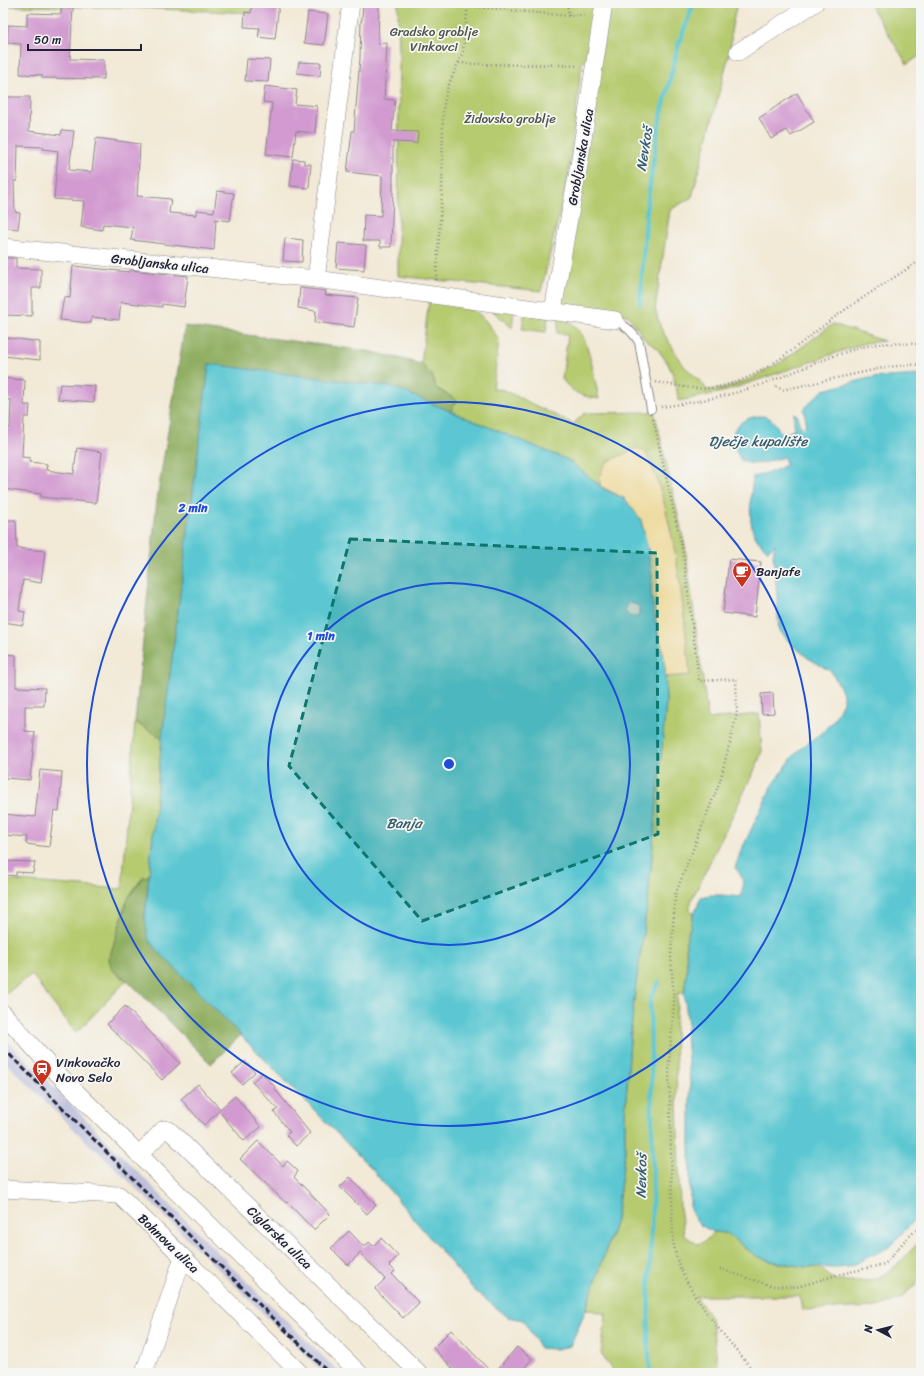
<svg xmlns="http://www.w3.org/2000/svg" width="924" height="1376" font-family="Sriracha,sans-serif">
<rect width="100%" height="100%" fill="#f6f6f2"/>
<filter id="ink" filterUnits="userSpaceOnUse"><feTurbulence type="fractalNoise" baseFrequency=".025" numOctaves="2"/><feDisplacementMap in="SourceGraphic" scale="8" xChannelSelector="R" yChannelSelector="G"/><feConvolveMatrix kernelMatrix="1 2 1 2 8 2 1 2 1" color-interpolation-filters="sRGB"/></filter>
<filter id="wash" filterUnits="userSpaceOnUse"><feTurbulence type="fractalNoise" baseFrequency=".012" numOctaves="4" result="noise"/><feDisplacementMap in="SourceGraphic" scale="16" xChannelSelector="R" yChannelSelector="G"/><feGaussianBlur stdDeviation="0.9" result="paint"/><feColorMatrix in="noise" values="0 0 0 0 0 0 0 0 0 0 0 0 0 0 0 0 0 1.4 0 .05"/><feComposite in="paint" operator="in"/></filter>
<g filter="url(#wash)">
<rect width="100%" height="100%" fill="#f2e9d6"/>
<path fill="#c0c2dd" d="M 7,1040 L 259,1294 L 340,1373 L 324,1373 L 97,1150 L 95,1150 L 3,1060 L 3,1044 Z"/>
<g fill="#b6cb6f" stroke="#6c7655">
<path d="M 3,3 L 252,3 L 251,13 L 116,7 L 3,6 Z"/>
<path d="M 398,3 L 595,3 L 586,61 L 582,62 L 568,177 L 541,291 L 398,276 L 399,53 Z"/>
<path d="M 609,3 L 737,3 L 731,31 L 731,47 L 692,197 L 670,210 L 655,309 L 661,329 L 684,366 L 702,383 L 707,390 L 723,389 L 752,378 L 783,361 L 833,324 L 884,341 L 865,343 L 726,391 L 679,401 L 673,374 L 667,362 L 656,347 L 646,341 L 628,315 L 563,307 L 561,304 Z"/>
<path d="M 869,3 L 921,3 L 921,55 L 907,64 Z"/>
<path d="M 429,300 C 445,303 463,304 477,313 C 486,319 493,331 499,340 L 493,389 L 504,390 L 573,424 L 585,413 L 649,412 L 654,410 L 685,546 L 708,719 L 759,714 L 762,751 L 757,765 L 692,899 L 689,910 L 694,913 L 686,941 L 687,970 L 684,993 L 678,993 L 675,1027 L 680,1208 L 684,1235 L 697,1244 L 704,1242 L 714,1232 L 726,1233 L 755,1255 L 770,1261 L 790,1265 L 819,1267 L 835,1281 L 862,1281 L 877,1279 L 897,1265 L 921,1240 L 921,1279 L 900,1299 L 877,1307 L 802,1310 L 800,1296 L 696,1296 L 711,1318 L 719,1373 L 614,1373 L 601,1354 L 606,1314 L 586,1309 L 616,1220 L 625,1150 L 625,1115 L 630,1040 L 635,991 L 648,899 L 666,703 L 665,677 L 690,675 L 665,508 L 657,479 L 644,452 L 601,471 L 600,486 L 568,460 L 450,412 L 457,400 L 436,388 L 432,375 L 421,364 Z"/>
<path d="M 488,307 L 514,311 L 512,328 L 511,327 Z"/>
<path d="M 525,311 L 548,318 L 546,332 L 522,329 Z"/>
<path d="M 559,317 C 567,319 576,326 581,333 C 590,347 595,382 599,399 C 582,396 573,394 562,379 L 568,335 L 557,333 Z"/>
<path d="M 135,722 L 162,738 L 149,876 L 143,877 L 128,898 L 119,926 L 118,975 L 127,980 L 76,1033 L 44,992 L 32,974 L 3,996 L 3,880 L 122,889 Z"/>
</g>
<g fill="#90af62" stroke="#59684e">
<path d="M 185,326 L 202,329 L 367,351 L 394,357 L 421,364 L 432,375 L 436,388 L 457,400 L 450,412 L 392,387 L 210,365 L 162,738 L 135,722 L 157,499 Z"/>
<path d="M 149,876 L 145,918 L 158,951 L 241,1035 L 211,1064 L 127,980 L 112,970 L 109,959 L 128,898 L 143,877 Z"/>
</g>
<path fill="#eeda9e" stroke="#887e6c" d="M 637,448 C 639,449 643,450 645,452 C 650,459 657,480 660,489 C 678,549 684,612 690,675 L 665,677 L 661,644 L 656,624 L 651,593 L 652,575 L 625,499 L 600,486 L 601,471 L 607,462 Z"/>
<g fill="#5bc7d2" stroke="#3e7486" fill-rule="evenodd">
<path d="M 209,364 L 392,387 L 568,460 L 604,489 L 625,499 L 641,520 L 648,549 L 652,575 L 651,593 L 656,624 L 661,644 L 665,668 L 666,703 L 648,899 L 635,991 L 630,1040 L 625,1115 L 625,1150 L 616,1220 L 586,1309 L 570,1346 L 555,1349 L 540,1348 L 523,1320 L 508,1317 L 474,1290 L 369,1166 L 158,951 L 148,939 L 145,918 L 162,738 ZM 630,603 L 639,606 L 640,612 L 638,617 L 629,616 L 625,611 L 627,606 Z"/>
<path d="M 921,375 L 921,1210 L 909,1226 L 889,1247 L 848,1267 L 838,1268 L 806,1267 L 770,1261 L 755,1255 L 726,1233 L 714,1232 L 700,1225 L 693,1216 L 690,1209 L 690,1083 L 686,1034 L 688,1024 L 684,993 L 687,970 L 686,941 L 692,920 L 701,897 C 714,893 728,896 741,897 C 744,886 744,876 735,868 L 741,851 L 771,788 L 792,758 L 803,746 L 821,734 L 834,720 L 843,702 L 843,693 L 832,672 L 808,658 L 790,643 L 779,630 L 775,565 L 773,556 L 775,544 L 768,551 C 764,546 756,540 754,534 C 748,520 751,492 753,477 L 776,470 L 786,465 L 784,457 C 767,461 758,468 741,460 C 737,452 732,444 733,434 C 735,421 758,412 769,418 C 774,421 778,428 781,433 L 788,433 L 794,429 L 794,413 L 798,416 L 799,424 L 804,429 L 806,422 L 804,409 L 813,399 L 824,390 L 870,378 Z"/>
</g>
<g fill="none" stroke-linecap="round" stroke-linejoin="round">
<g stroke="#5bc7d2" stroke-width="4.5">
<path d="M 640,304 L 647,204 L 659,124 L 679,43 L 694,3"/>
<path d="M 650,1373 L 648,1337 L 649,1290 L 653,1179 L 650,999 L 659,982"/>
</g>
</g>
<g id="blocks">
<g fill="#d29ad0">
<path d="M 252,3 L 279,3 L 275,39 L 258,37 L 260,28 L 244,27 L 245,12 L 251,13 Z"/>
<path d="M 363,3 L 379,3 L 378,44 L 387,43 L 384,99 L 395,100 L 392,131 L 418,132 L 417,143 L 393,142 L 393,193 L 391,247 L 380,247 L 380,241 L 363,241 L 364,215 L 381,216 L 382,176 L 347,172 L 352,131 L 354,131 L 360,58 L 361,20 L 362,20 Z"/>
<path d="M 61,7 L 73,7 L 70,59 L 104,60 L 104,79 L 42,78 L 42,75 L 20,74 L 21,44 L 7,43 L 8,25 L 27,26 L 27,13 L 61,14 Z"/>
<path d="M 308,12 L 328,14 L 324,45 L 304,43 Z"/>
<path d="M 247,59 L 270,60 L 268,82 L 245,81 Z"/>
<path d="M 299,62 L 321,63 L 320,76 L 297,73 Z"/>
<path d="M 265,86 L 297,90 L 295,104 L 317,106 L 315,133 L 296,131 L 293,157 L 266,154 L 272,103 L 263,102 Z"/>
<path d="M 797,93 L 814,122 L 791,136 L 787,130 L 771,139 L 759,118 Z"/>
<path d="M 3,97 L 30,97 L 29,131 L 61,135 L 62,130 L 74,131 L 69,170 L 92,172 L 96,138 L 140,144 L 137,196 L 171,199 L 169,213 L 196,215 L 196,210 L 214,212 L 217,191 L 234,193 L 230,221 L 216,219 L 214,250 L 131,240 L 133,227 L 103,224 L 102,230 L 81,227 L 84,201 L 54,199 L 58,151 L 43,149 L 43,147 L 18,146 L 17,181 L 14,181 L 15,212 L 20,213 L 18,229 L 3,227 Z"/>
<path d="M 293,159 L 304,160 L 304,164 L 311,164 L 309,188 L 290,186 Z"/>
<path d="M 285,238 L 303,240 L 302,262 L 283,261 Z"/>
<path d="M 338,243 L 366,245 L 364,270 L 336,268 Z"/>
<path d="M 3,258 L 16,258 L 16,268 L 41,269 L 41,288 L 32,288 L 32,316 L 3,315 Z"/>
<path d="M 73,266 L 129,272 L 130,270 L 188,276 L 184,307 L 162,304 L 162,307 L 121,302 L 119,320 L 92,317 L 91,323 L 60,320 L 64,297 L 70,298 Z"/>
<path d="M 300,288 L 326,291 L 325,295 L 358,298 L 354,327 L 315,322 L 316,311 L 298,308 Z"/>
<path d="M 3,337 L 40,342 L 40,360 L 3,356 Z"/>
<path d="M 3,378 L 25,380 L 24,405 L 30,405 L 29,417 L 24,417 L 22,457 L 30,458 L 29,462 L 47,464 L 46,470 L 74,474 L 77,448 L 102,452 L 96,503 L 41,497 L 41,494 L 3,489 L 3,428 L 10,428 L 11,400 L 3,399 Z"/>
<path d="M 60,384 L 95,386 L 94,402 L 58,399 Z"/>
<path d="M 3,520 L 16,520 L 17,548 L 45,551 L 41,583 L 23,580 L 19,611 L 25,612 L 23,625 L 3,622 Z"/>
<path d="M 729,559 L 761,562 L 755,617 L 723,613 Z"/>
<path d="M 3,654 L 16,655 L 16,687 L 45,688 L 44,706 L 25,706 L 25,731 L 35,732 L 30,780 L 5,778 L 6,767 L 3,767 Z"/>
<path d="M 773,693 L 774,713 L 762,714 L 761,694 Z"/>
<path d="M 40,770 L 62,772 L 59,811 L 54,810 L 49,847 L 26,844 L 27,837 L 3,835 L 3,814 L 35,817 Z"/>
<path d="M 3,861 L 35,862 L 33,873 L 16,872 L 16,876 L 3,875 Z"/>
<path d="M 125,1006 L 180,1063 L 162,1080 L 107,1024 Z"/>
<path d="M 245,1061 L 255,1072 L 242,1084 L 232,1073 Z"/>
<path d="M 262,1073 L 275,1087 L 274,1088 L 310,1133 L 296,1146 L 286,1135 L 290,1132 L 274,1112 L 278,1109 L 252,1082 Z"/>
<path d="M 198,1084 L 220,1109 L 235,1096 L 261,1127 L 244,1141 L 219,1111 L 204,1125 L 181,1099 Z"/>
<path d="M 258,1141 L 283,1166 L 287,1161 L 298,1171 L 294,1177 L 330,1214 L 314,1230 L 287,1202 L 286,1203 L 240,1159 Z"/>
<path d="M 350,1177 L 376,1205 L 367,1214 L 340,1187 Z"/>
<path d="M 349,1231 L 364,1247 L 369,1242 L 373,1246 L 381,1238 L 398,1256 L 389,1265 L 395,1271 L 392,1274 L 419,1303 L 403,1318 L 375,1289 L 385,1279 L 360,1253 L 348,1265 L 331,1248 Z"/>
<path d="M 451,1330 L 492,1373 L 457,1373 L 433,1348 Z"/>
<path d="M 517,1347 L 532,1359 L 520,1373 L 494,1373 Z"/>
</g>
</g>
</g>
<g filter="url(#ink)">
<use href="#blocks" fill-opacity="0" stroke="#8a8688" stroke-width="1"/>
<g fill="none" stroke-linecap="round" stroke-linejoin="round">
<g stroke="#8a8688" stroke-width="10">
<path id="service" d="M 615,320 C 625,325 633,332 639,342 L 651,409"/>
</g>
<g stroke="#8a8688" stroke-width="18">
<g id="minor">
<path d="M 738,52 L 815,3"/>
<path d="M 3,247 L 316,279 L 615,320"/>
<path d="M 316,279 L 351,3"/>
<path d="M 553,311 L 566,235 L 579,165 L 604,3"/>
<path d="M 3,1013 L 47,1063 L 359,1373"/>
<path d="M 139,1155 L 164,1129 L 169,1130 L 419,1373"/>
<path d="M 3,1189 L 119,1195 L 183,1257 L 300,1373"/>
<path d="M 144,1373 L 183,1257"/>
</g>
</g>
<g stroke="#8a8688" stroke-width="2.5" stroke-dasharray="1 3" stroke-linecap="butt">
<path d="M 567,3 L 569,16"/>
<path d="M 468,6 L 569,16 L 585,15"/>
<path d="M 459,63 C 498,66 538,63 578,66"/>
<path d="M 436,280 L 442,192 L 443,109 L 447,89 L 463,51 L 468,3"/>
<path d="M 656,382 C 674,385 693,390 710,388 C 759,383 798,344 835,317 C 863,297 892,279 921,260"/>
<path d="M 776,386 L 782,390 L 887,367 L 921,364"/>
<path d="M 661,407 C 696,402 730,396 763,384 C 799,371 834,353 872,345 C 884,342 908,344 921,344"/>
<path d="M 653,419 L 683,553 L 699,681 L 736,679 L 737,714 L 720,781 L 675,895 L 671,956 L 674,1003 L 669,1062 L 673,1242 C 675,1249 676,1258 679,1265 C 696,1306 728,1339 755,1373"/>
<path d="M 720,1269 L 772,1286 L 797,1287 L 837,1275 L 885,1264 L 906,1239 L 921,1226"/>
</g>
<use href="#service" stroke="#fff" stroke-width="8"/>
<use href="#minor" stroke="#fff" stroke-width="17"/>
<path stroke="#22223b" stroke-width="3" stroke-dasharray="6 3" stroke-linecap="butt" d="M 3,1048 L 198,1244 L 329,1373"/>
</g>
</g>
<path fill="#0f766e" fill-opacity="0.2" stroke="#0f766e" stroke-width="3" stroke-dasharray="8 5" stroke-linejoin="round" d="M 350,539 L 657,553 L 658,834 L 422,921 L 289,766 Z"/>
<g fill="none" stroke="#1d4ed8" stroke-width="2">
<circle cx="449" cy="764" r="181"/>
<circle cx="449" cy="764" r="362"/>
</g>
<defs>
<g id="cafe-pin" transform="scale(1)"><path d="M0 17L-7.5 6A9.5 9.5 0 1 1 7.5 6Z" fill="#c8321e" stroke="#f6f6f2"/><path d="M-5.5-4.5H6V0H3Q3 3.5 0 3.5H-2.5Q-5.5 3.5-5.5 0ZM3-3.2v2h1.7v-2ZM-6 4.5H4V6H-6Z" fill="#fff"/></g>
<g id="station-pin" transform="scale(1)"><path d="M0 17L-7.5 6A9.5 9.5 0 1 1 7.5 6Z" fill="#c8321e" stroke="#f6f6f2"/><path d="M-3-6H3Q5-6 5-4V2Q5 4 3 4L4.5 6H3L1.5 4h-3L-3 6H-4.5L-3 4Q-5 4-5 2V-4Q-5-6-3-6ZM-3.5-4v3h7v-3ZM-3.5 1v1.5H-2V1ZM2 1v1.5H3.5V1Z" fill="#fff"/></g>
</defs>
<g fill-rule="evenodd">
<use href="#cafe-pin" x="742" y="571"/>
<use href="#station-pin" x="42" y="1069"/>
</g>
<g text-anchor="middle" stroke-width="3.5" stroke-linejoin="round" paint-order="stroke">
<g font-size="13" fill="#4e554b" stroke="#f6f6f2">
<text x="434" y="36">Gradsko groblje<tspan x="434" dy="15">Vinkovci</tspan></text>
<text x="510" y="123">Židovsko groblje</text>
</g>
<g font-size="13" fill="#22223b" stroke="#f6f6f2">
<text transform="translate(580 157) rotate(-80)" y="5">Grobljanska ulica</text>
<text transform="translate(160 263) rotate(6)" y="5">Grobljanska ulica</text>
<text transform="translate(280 1237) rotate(44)" y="5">Ciglarska ulica</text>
<text transform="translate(169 1243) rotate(44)" y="5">Bohnova ulica</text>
</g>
<g font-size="13" fill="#22223b" stroke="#f6f6f2" text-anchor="start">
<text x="756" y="576">Banjafe</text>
<text x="56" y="1067">Vinkovačko<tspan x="56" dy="15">Novo Selo</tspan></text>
</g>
<g font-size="14" font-style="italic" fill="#365c70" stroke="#f6f6f2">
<text transform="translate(644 149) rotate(-81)" y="5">Nevkoš</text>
<text x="758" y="446">Dječje kupalište</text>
<text x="404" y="828">Banja</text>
<text transform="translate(641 1176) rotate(-89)" y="5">Nevkoš</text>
</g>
</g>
<circle cx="449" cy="764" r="6" fill="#1d4ed8" stroke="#f6f6f2" stroke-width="2"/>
<g font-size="12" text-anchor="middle" font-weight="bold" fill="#1d4ed8" stroke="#f6f6f2" stroke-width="3.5" stroke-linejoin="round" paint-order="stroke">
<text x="193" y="512">2 min</text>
<text x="321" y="640">1 min</text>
</g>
<rect width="924" height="1376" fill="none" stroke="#f6f6f2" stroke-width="16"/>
<g transform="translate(878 1330) rotate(277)" stroke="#f6f6f2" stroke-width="3" paint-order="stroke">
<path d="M0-3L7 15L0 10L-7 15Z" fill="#22223b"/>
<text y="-6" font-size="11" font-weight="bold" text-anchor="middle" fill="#22223b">N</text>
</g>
<path d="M28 44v6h113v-6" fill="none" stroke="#22223b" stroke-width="2"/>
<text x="34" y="44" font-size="12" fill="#22223b" stroke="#f6f6f2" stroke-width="3" paint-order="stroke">50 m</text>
</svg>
